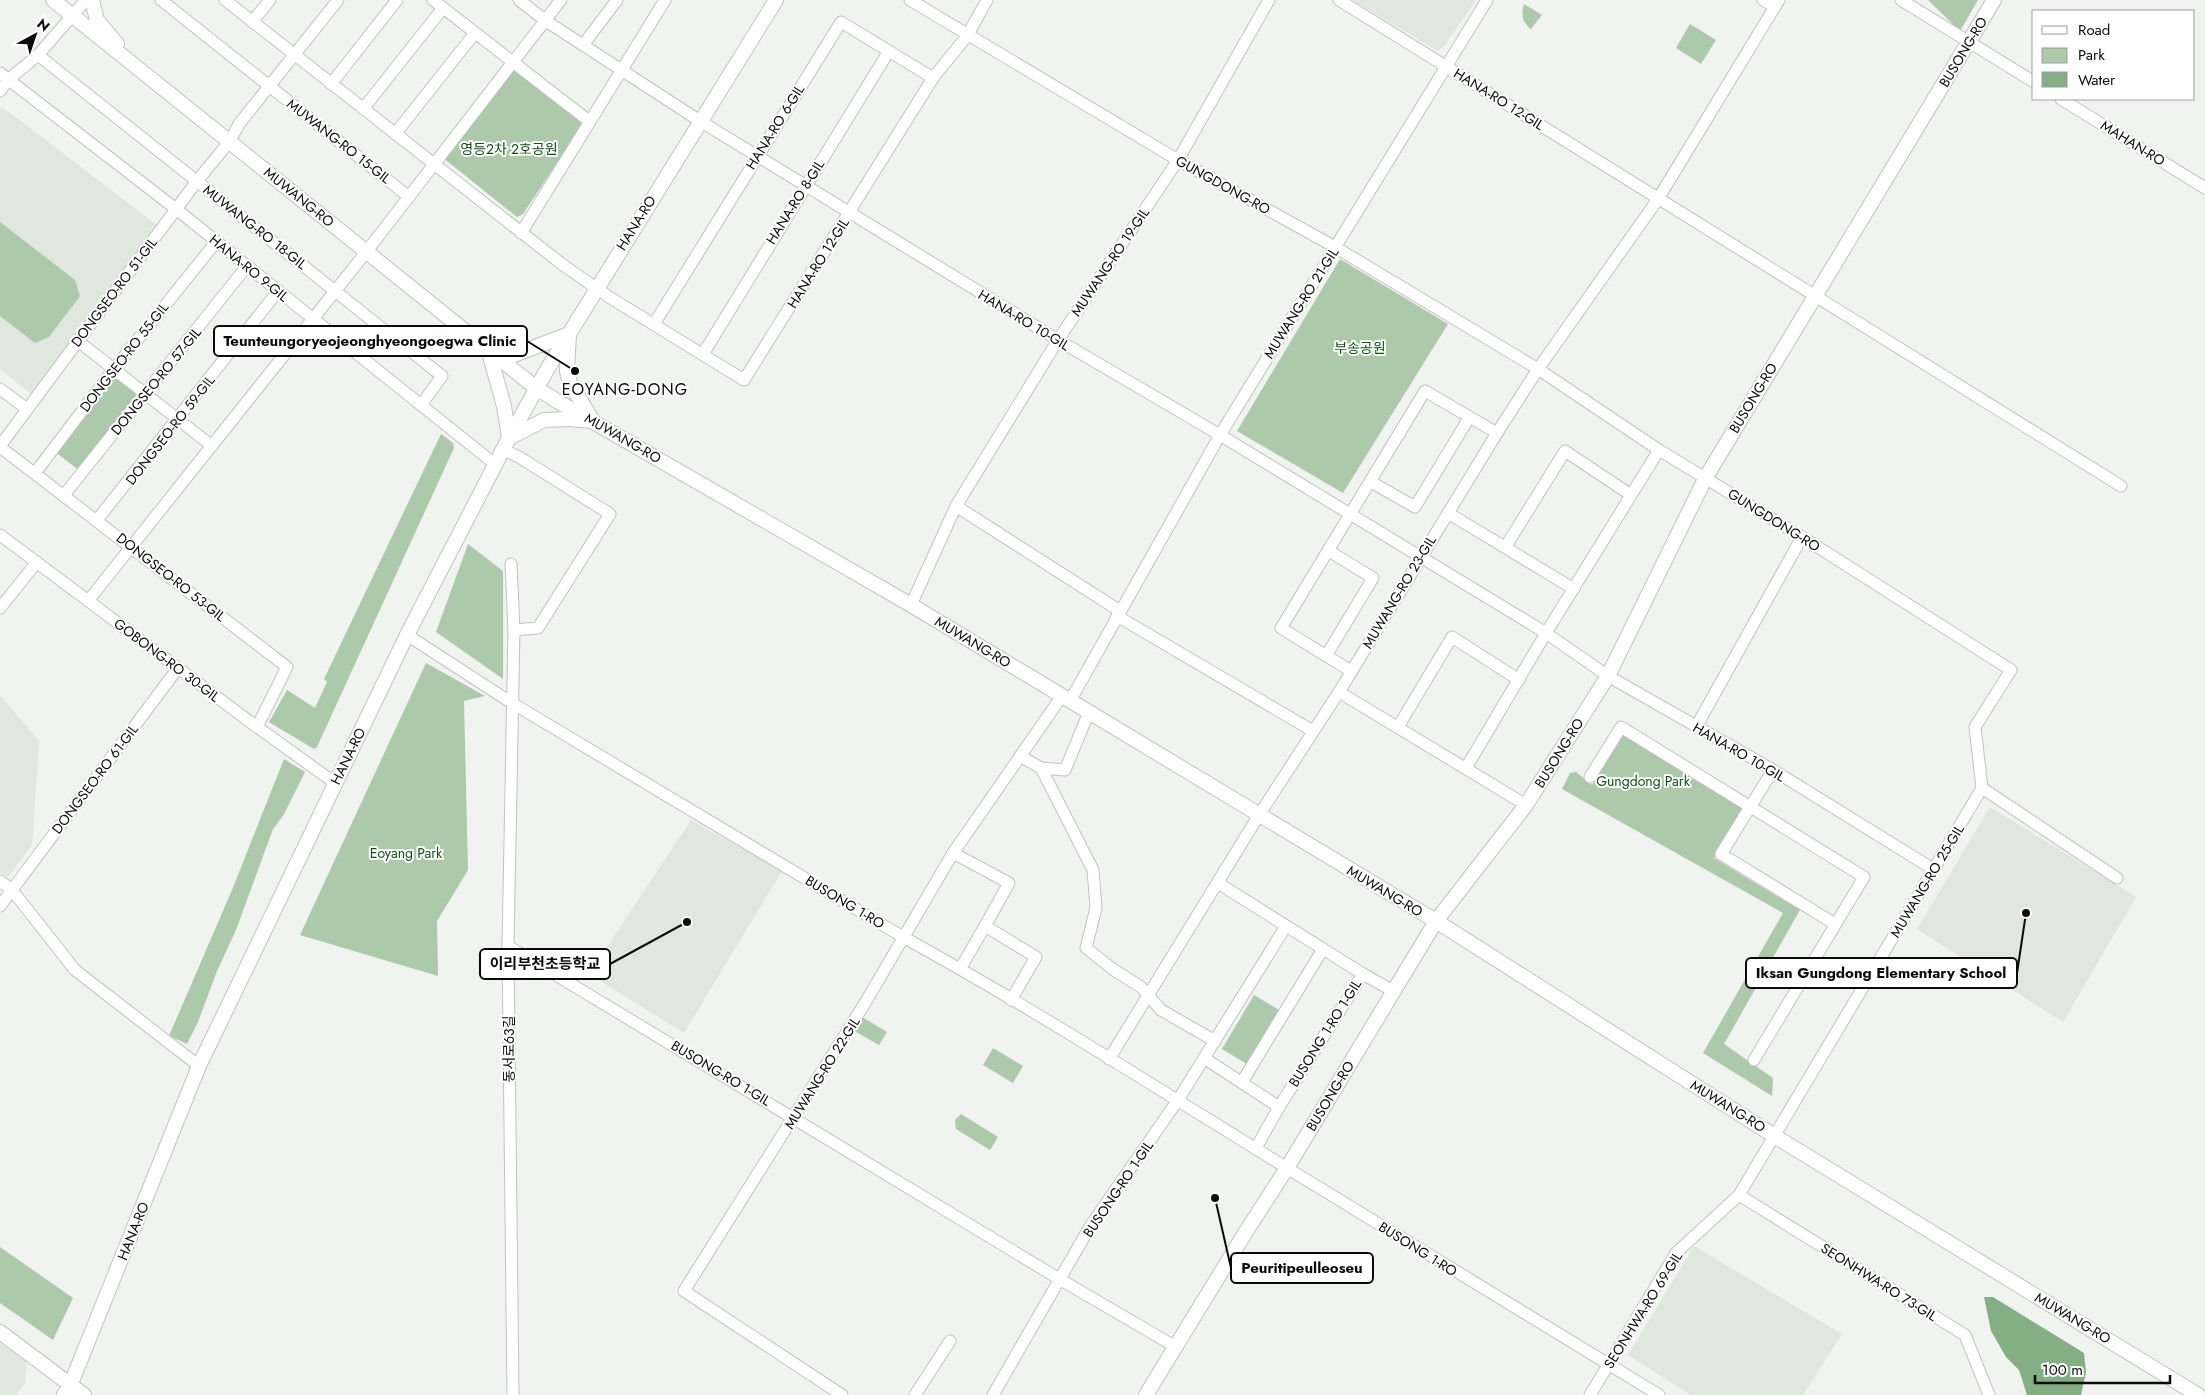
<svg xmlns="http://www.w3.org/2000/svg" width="2205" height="1395" font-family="Jost,'Noto Sans KR',sans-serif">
<rect width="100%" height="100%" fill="#f0f3f0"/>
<g fill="#dfe7de">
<path d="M 1352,0 L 1476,0 L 1445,45 L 1438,51 Z"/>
<path d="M 2,107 L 161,228 L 34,396 L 0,369 L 0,110 Z"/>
<path d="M 0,695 L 39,741 L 32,845 L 8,877 L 0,872 Z"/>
<path d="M 1990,807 L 2136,897 L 2063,1022 L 1917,929 Z"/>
<path d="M 691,820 L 782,871 L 684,1033 L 589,974 Z"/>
<path d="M 1694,1246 L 1842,1334 L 1803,1395 L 1691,1395 L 1628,1355 Z"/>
<path d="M 0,1343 L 27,1362 L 25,1383 L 16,1395 L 0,1395 Z"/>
</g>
<g fill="#acc9aa">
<path d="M 1928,0 L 1978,0 L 1960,31 Z"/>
<path d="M 1524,4 L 1542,15 L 1531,29 C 1522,23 1521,14 1524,4 Z"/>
<path d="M 1690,24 L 1716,40 L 1701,64 L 1676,48 Z"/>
<path d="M 514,66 L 580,117 L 582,125 L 523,214 L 517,217 L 442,157 Z"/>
<path d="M 0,222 L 75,280 L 80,296 L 49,337 L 35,343 L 0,316 Z"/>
<path d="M 1340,259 L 1448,324 L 1343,493 L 1237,431 Z"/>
<path d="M 114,376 L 139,397 L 80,471 L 54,451 Z"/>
<path d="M 441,434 L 453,443 L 454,448 L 317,747 L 314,749 L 269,722 L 287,690 L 315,708 L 327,682 L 324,679 Z"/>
<path d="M 468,544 L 503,571 L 503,679 L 436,632 Z"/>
<path d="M 426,663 L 485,696 L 464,701 L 468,870 L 437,921 L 438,976 L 300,935 Z"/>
<path d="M 1624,734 L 1744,807 L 1714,858 L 1800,910 L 1724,1044 L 1773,1078 L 1772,1096 L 1703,1053 L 1783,913 L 1562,789 L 1570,773 L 1576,772 L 1592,785 Z"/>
<path d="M 284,759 L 305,772 L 283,816 L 273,829 L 236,930 L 217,971 L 198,1022 L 187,1044 L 169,1036 L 232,890 Z"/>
<path d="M 1254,995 L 1279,1010 L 1247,1064 L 1222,1049 Z"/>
<path d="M 857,1014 L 887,1032 L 879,1045 L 849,1028 Z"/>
<path d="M 993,1048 L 1023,1066 L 1013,1083 L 983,1065 Z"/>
<path d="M 961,1114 L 998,1137 L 990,1150 L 956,1129 L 955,1120 Z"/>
<path d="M 0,1247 L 73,1298 L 53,1340 L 0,1303 Z"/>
</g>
<path fill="#84ae83" d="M 1984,1297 L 1993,1297 L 2084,1353 L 2086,1372 L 2081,1395 L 2027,1395 L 2019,1370 L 2006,1357 L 1991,1331 Z"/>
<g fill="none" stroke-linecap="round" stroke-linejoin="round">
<g stroke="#c0c3c0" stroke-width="13">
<g id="minor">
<path d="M 161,0 L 409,197"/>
<path d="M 225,0 L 563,265 L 609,297 L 744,380 L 933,78 L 967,36 L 987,0"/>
<path d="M 433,0 L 589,121"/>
<path d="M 519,0 L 546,21 L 700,121 L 1058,340 L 1220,435 L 1546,633 L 1608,676 L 1773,770 L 1933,869"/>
<path d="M 910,0 L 1178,160 L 1335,247 L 1538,369 L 1659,450 L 1802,537 L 2011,670 L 1975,727 L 1982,788 L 1739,1195 L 1676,1253 L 1590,1395"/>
<path d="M 1339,0 L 2121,486"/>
<path d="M 1763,0 L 1775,7"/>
<path d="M 1901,0 L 2034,82"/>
<path d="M 252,22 L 270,0"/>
<path d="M 583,45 L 617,0"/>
<path d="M 38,55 L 442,376 L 421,405"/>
<path d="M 0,73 L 176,209 L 496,465"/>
<path d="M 331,84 L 397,0"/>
<path d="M 0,91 L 8,80 L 38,55 L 86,0"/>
<path d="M 2061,99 L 2205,188"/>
<path d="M 363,109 L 443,8"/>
<path d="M 395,134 L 475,33"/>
<path d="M 521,233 L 665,0"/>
<path d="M 654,324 L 841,22 L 933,78"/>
<path d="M 78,341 L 212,446"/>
<path d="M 703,354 L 889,51"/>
<path d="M 0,389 L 27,409"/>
<path d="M 0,446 L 197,181 L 230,141 L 239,124 L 338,0"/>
<path d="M 0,447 L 287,667 L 257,727"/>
<path d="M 504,450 L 519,457 L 610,514 L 538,628 L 514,630"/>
<path d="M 35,473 L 114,369 L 216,242"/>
<path d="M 1371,482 L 1415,507 L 1469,418"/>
<path d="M 64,495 L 247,266"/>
<path d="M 956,506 L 1120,611"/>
<path d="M 1448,513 L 1574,589"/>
<path d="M 97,520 L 278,291"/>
<path d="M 0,535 L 257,727 L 335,783"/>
<path d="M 1506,546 L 1565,451 L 1631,495"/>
<path d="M 511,564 L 514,630 L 508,946 L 513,1395"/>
<path d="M 88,601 L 367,251 L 561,0"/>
<path d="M 911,605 L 956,506 L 1058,340 L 1178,160 L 1269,0"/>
<path d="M 0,608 L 37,562"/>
<path d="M 1117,616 L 1313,731"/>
<path d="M 407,635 L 512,703 L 903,937 C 1034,1009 1160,1090 1287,1168 C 1411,1245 1535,1320 1659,1395"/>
<path d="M 1326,656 L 1373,578 L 1329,551"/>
<path d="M 1351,671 L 1281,628 L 1425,391 L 1497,433"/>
<path d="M 1339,692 L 1526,805"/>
<path d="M 1070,701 L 1220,435 L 1487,0"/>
<path d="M 1398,727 L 1452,637 L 1519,680"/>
<path d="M 1696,727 L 1802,537"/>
<path d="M 1020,756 L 1041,768 L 1093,870 L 1096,908 L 1086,948 L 1114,970 L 1141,987 L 1161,1010 L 1215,1041"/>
<path d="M 1041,768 L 1065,770 L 1089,712"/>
<path d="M 1466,768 L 1546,633 L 1659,450"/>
<path d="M 1773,770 L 1721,854 L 1835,924"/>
<path d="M 1590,777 L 1621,727 L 1864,877 L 1754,1060"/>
<path d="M 1982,788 L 2117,878"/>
<path d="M 953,853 L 1009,883 L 985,926"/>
<path d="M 0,881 L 12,890 L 75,970 L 199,1066"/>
<path d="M 1218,883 L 1363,974 L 1393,991"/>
<path d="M 0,906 L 178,668"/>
<path d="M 508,946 L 1061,1280 L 1176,1347"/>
<path d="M 960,969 L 985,926 L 1036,957 L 1011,1000"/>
<path d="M 1204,1058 L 1279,1107"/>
<path d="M 1109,1059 L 1259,815 L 1339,692 L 1497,433 L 1538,369 L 1658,199 L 1779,0"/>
<path d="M 1242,1082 L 1323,949"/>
<path d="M 1256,1148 L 1279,1107 L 1363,974"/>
<path d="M 1739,1195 L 1965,1335 L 1989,1395"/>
<path d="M 842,1395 L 684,1291 L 865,1003 L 953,853 L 1062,696"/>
<path d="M 915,1395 L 950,1341"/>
<path d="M 993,1395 L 1091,1225 L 1178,1100 L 1286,926"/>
</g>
</g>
<g stroke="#c0c3c0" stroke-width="16">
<g id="tertiary">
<path d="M 53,0 L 536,388 L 557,401 L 911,605 L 1436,921 L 1776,1137 L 2198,1395"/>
<path d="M 92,0 L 97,20 L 117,44"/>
<path d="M 569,334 L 567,371 L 570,383 L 593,421 L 569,419 L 544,420 L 509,438 L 504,406 L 488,349 L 514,355 Z"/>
<path d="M 0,1332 L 84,1395"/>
<path d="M 64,1395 L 70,1386 L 199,1066 L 407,635 L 509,438 L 548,368 L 776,0"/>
<path d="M 1146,1395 L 1247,1230 L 1287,1168 L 1436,921 L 1526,805 L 1608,676 L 1706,477 L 1994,0"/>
</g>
</g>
<use href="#minor" stroke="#fff" stroke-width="11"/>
<use href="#tertiary" stroke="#fff" stroke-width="14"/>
</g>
<g text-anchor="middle" stroke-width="4" stroke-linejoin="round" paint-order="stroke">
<g font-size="14" fill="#0a0b0a" stroke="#fff">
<text transform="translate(1963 52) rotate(-59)" y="5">BUSONG-RO</text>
<text transform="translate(1499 99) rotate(32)" y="5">HANA-RO 12-GIL</text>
<text transform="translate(775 127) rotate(-58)" y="5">HANA-RO 6-GIL</text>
<text transform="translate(339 141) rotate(38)" y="5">MUWANG-RO 15-GIL</text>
<text transform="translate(2133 143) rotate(32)" y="5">MAHAN-RO</text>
<text transform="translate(1223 185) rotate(29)" y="5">GUNGDONG-RO</text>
<text transform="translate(299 197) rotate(39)" y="5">MUWANG-RO</text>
<text transform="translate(795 202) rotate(-58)" y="5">HANA-RO 8-GIL</text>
<text transform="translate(636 223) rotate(-58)" y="5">HANA-RO</text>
<text transform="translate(255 227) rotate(38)" y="5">MUWANG-RO 18-GIL</text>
<text transform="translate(1110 262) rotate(-56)" y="5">MUWANG-RO 19-GIL</text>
<text transform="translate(818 263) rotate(-58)" y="5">HANA-RO 12-GIL</text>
<text transform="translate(249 268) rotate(39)" y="5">HANA-RO 9-GIL</text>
<text transform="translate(114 292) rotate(-53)" y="5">DONGSEO-RO 51-GIL</text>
<text transform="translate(1301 303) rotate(-58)" y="5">MUWANG-RO 21-GIL</text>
<text transform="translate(1024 320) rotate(31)" y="5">HANA-RO 10-GIL</text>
<text transform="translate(124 357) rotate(-52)" y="5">DONGSEO-RO 55-GIL</text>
<text transform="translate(156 381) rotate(-51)" y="5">DONGSEO-RO 57-GIL</text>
<text transform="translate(1753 398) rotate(-59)" y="5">BUSONG-RO</text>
<text transform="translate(170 430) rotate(-52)" y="5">DONGSEO-RO 59-GIL</text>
<text transform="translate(623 438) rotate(30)" y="5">MUWANG-RO</text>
<text transform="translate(1774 520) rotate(32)" y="5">GUNGDONG-RO</text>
<text transform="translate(171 577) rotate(38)" y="5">DONGSEO-RO 53-GIL</text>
<text transform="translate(1399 592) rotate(-59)" y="5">MUWANG-RO 23-GIL</text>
<text transform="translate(973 642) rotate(31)" y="5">MUWANG-RO</text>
<text transform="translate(167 660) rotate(37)" y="5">GOBONG-RO 30-GIL</text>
<text transform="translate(1739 752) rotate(30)" y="5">HANA-RO 10-GIL</text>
<text transform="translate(1559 753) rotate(-58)" y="5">BUSONG-RO</text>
<text transform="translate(348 756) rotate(-64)" y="5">HANA-RO</text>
<text transform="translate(95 779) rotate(-53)" y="5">DONGSEO-RO 61-GIL</text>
<text transform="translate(1927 881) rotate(-59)" y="5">MUWANG-RO 25-GIL</text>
<text transform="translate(1385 891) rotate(31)" y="5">MUWANG-RO</text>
<text transform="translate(845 902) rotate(31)" y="5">BUSONG 1-RO</text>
<text transform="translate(1325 1033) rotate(-58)" y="5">BUSONG 1-RO 1-GIL</text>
<text transform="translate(509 1049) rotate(-90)" y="5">동서로63길</text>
<text transform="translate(721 1073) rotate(31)" y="5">BUSONG-RO 1-GIL</text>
<text transform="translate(822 1073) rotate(-58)" y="5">MUWANG-RO 22-GIL</text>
<text transform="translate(1330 1096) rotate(-59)" y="5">BUSONG-RO</text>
<text transform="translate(1728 1106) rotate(32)" y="5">MUWANG-RO</text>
<text transform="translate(1118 1189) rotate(-56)" y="5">BUSONG-RO 1-GIL</text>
<text transform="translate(133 1231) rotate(-68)" y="5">HANA-RO</text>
<text transform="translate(1418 1249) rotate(32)" y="5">BUSONG 1-RO</text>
<text transform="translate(1879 1282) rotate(32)" y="5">SEONHWA-RO 73-GIL</text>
<text transform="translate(1643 1310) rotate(-58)" y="5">SEONHWA-RO 69-GIL</text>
<text transform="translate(2073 1318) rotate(31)" y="5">MUWANG-RO</text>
</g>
<g font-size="14" fill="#114f16" stroke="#fff">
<text x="509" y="154">영등2차 2호공원</text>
<text x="1360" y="353">부송공원</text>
<text x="1643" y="786">Gungdong Park</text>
<text x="406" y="858">Eoyang Park</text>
</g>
<g font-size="16" letter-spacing="1" fill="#0a0b0a" stroke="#fff">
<text x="625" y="395">EOYANG-DONG</text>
</g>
</g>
<path fill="none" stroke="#0a0b0a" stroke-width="2" d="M575 371L527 341M687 922L610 964M2026 913L2017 973M1215 1198L1231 1268"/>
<g fill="#0a0b0a" stroke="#fff" stroke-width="2">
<circle cx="575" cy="371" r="5"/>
<circle cx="687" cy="922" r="5"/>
<circle cx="2026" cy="913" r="5"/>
<circle cx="1215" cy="1198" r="5"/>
</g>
<g fill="#fff" stroke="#0a0b0a" stroke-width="2">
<rect x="214" y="326" width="313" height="30" rx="5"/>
<rect x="480" y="949" width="130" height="30" rx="5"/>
<rect x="1746" y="958" width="271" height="30" rx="5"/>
<rect x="1231" y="1253" width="142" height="30" rx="5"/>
</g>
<g font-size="15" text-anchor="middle" font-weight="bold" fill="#0a0b0a">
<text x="370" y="346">Teunteungoryeojeonghyeongoegwa Clinic</text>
<text x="545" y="969">이리부천초등학교</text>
<text x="1881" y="978">Iksan Gungdong Elementary School</text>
<text x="1302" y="1273">Peuritipeulleoseu</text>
</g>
<rect x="2032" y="10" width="162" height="90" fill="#ffffff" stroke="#9d9d9d"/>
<rect x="2042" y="26" width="25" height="8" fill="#ffffff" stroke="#9d9d9d"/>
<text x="2078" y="35" font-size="15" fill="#0a0b0a">Road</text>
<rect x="2042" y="48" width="25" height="15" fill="#acc9aa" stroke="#9d9d9d"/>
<text x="2078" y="60" font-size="15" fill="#0a0b0a">Park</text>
<rect x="2042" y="72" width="25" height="15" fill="#84ae83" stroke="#9d9d9d"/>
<text x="2078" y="85" font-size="15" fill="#0a0b0a">Water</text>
<g transform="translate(35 35) rotate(40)" stroke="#ffffff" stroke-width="4" paint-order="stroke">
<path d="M0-4L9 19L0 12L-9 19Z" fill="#0a0b0a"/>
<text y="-8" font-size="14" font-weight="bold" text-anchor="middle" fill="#0a0b0a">N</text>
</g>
<path d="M2035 1375v8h135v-8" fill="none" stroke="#0a0b0a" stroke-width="2.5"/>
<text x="2042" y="1375" font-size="15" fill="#0a0b0a" stroke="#ffffff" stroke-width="4" paint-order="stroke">100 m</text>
</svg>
